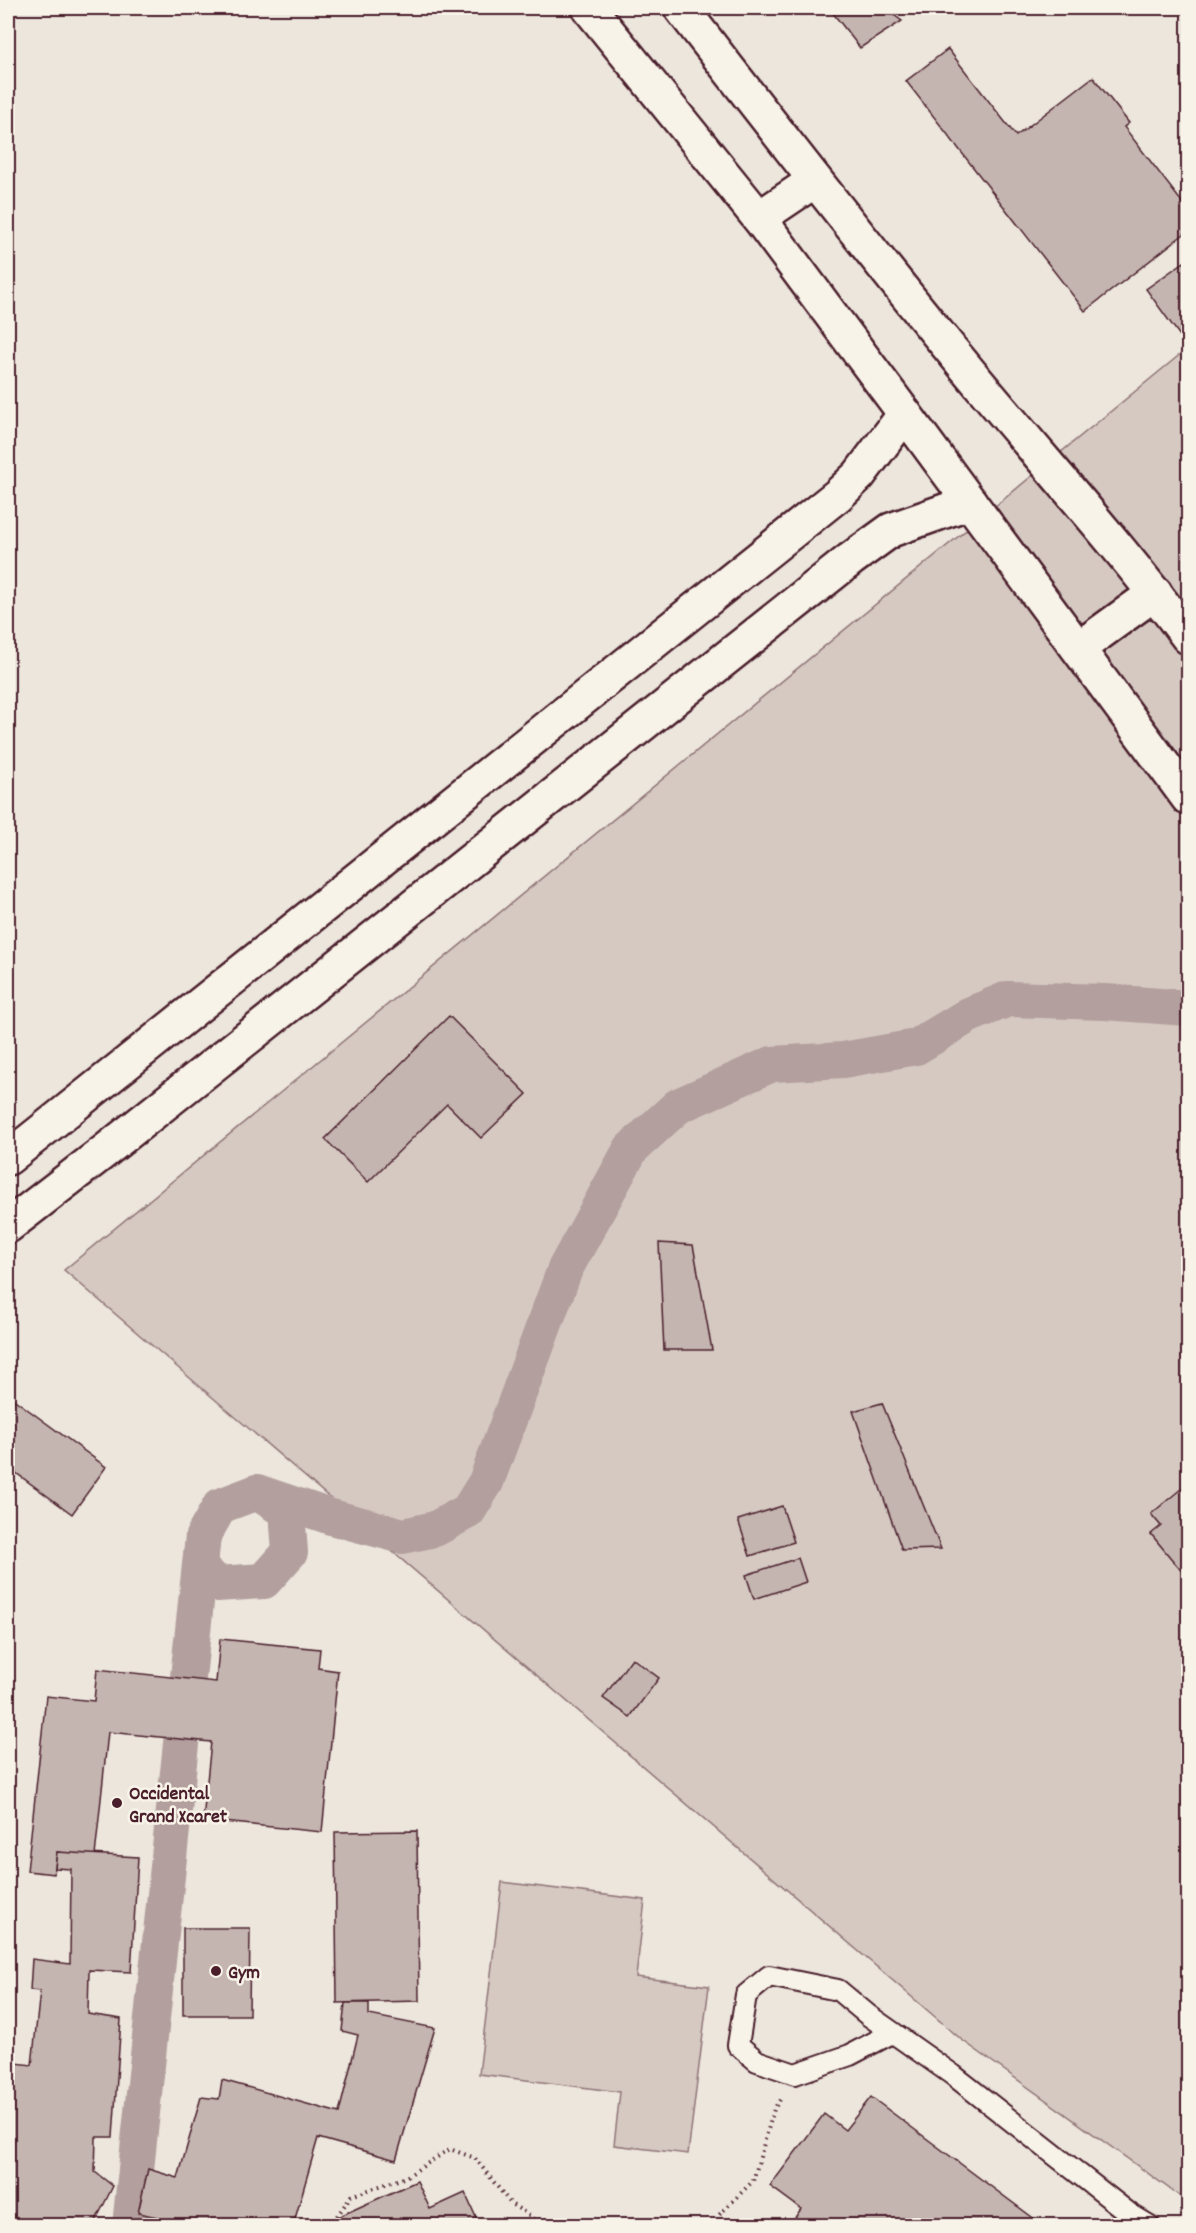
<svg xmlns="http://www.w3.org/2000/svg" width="1196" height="2233" font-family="Dekko,sans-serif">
<rect width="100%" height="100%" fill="#ece6dd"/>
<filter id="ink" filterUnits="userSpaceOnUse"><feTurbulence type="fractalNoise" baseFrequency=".0167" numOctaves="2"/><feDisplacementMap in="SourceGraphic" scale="12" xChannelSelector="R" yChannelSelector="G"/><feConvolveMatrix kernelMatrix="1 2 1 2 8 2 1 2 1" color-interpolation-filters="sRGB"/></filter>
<g filter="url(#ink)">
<g fill="#d5c9c2" stroke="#907476" stroke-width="1.5">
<path d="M 1188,348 L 1188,2202 L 962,2040 L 64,1270 Z"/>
<path d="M 502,1882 L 645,1900 L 636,1977 L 709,1986 L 688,2154 L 614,2145 L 620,2092 L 479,2074 Z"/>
</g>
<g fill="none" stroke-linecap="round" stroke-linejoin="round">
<g stroke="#b39f9d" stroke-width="36">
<path d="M 257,1492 L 331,1517 L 403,1536 L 435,1529 L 468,1511 L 486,1482 L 565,1269 L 631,1149 L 678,1106 L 772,1064 L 843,1060 L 916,1047 L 969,1015 L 1008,999 L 1105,1002 L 1188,1008"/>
<path d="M 130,2226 L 203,1536 L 220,1506 L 257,1492 L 287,1512 L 290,1552 L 264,1581 L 217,1584 L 200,1566"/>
</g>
</g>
<g fill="#c4b5b0" stroke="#4a1f2b" stroke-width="1.5">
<path d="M 829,8 L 884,8 L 902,21 L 860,48 Z"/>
<path d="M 948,49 L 1016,136 L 1093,77 L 1129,123 L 1124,127 L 1188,210 L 1188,231 L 1085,311 L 906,81 Z"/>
<path d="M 1184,262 L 1188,268 L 1188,347 L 1146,289 Z"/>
<path d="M 449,1016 L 527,1094 L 481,1138 L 447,1104 L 368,1182 L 325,1139 Z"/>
<path d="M 659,1243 L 693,1245 L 712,1350 L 664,1350 Z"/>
<path d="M 8,1395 L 106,1467 L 72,1514 L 8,1467 Z"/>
<path d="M 882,1403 L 941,1549 L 902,1550 L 853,1411 Z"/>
<path d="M 1188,1483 L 1188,1579 L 1151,1534 L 1161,1526 L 1151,1514 Z"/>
<path d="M 782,1506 L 794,1542 L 750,1556 L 738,1520 Z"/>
<path d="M 798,1558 L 806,1582 L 754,1599 L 746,1575 Z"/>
<path d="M 220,1639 L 320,1649 L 318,1668 L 338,1671 L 322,1832 L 203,1820 L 211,1742 L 108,1732 L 95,1856 L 57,1852 L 54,1874 L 27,1871 L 46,1696 L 94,1701 L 97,1669 L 216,1682 Z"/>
<path d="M 632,1658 L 659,1678 L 630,1717 L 603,1698 Z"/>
<path d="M 417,1831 L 419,2001 L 337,2003 L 335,1832 Z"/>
<path d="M 57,1852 L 138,1857 L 131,1972 L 89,1970 L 88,2014 L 121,2019 L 113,2137 L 96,2137 L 95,2172 L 113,2186 L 93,2226 L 8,2226 L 8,2062 L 32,2065 L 40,1991 L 30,1990 L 32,1959 L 70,1964 L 71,1869 L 55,1868 Z"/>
<path d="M 183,1928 L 250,1928 L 249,2015 L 183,2015 Z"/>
<path d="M 345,2003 L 369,2003 L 369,2015 L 435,2028 L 396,2160 L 318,2138 L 293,2226 L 156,2226 L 158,2217 L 138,2213 L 148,2169 L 178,2178 L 201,2097 L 219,2099 L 222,2080 L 339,2113 L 358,2035 L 342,2031 Z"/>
<path d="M 871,2097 L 1044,2226 L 789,2226 L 801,2209 L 770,2186 L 824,2114 L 845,2130 Z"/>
<path d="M 417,2181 L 430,2209 L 465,2193 L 480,2226 L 333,2226 L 331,2220 Z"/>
</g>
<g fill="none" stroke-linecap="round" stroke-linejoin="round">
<g stroke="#4a1f2b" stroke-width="24">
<path id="service" d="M 892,2033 L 850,2055 L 795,2074 L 757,2061 L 738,2045 L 746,1995 L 769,1976 L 838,1990 L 868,2015 L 953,2075 L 1130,2214 L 1150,2226"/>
</g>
<g stroke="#4a1f2b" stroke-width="38">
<g id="tertiary">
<path d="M 589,8 L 759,218 L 905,414 L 1188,798"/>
<path d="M 681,8 C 772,125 863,243 957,357 C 1034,451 1116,540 1188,637"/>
<path d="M 759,218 L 814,181"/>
<path d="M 1079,648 L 1155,593"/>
<path d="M 8,1158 L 838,495 L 859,475 L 905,414"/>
<path d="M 8,1226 L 105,1151 L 851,559 L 891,530 L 970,502"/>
</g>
</g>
<g stroke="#4a1f2b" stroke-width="4" stroke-dasharray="1.5 4.5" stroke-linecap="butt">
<path d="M 330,2226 L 351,2196 L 406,2177 L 450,2149 L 475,2158 L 511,2204 L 546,2226"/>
<path d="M 716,2226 L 719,2215 L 753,2181 L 774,2109 L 781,2098"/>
</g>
<use href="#service" stroke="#f7f3e8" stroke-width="20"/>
<use href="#tertiary" stroke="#f7f3e8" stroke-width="33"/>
</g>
</g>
<g fill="#4a1f2b" stroke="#f7f3e8" stroke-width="2">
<circle cx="117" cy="1803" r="6"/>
<circle cx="216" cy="1971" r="6"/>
</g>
<g text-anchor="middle" stroke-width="5" stroke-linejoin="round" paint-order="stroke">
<g font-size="20" font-weight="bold" fill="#4a1f2b" stroke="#f7f3e8" text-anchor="start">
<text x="129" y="1799">Occidental<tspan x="129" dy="23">Grand Xcaret</tspan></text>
<text x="228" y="1978">Gym</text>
</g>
</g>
<rect width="1196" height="2233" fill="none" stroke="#f7f3e8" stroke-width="30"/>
<rect x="15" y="15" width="1166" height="2203" fill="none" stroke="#4a1f2b" stroke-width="2" filter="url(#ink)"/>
</svg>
